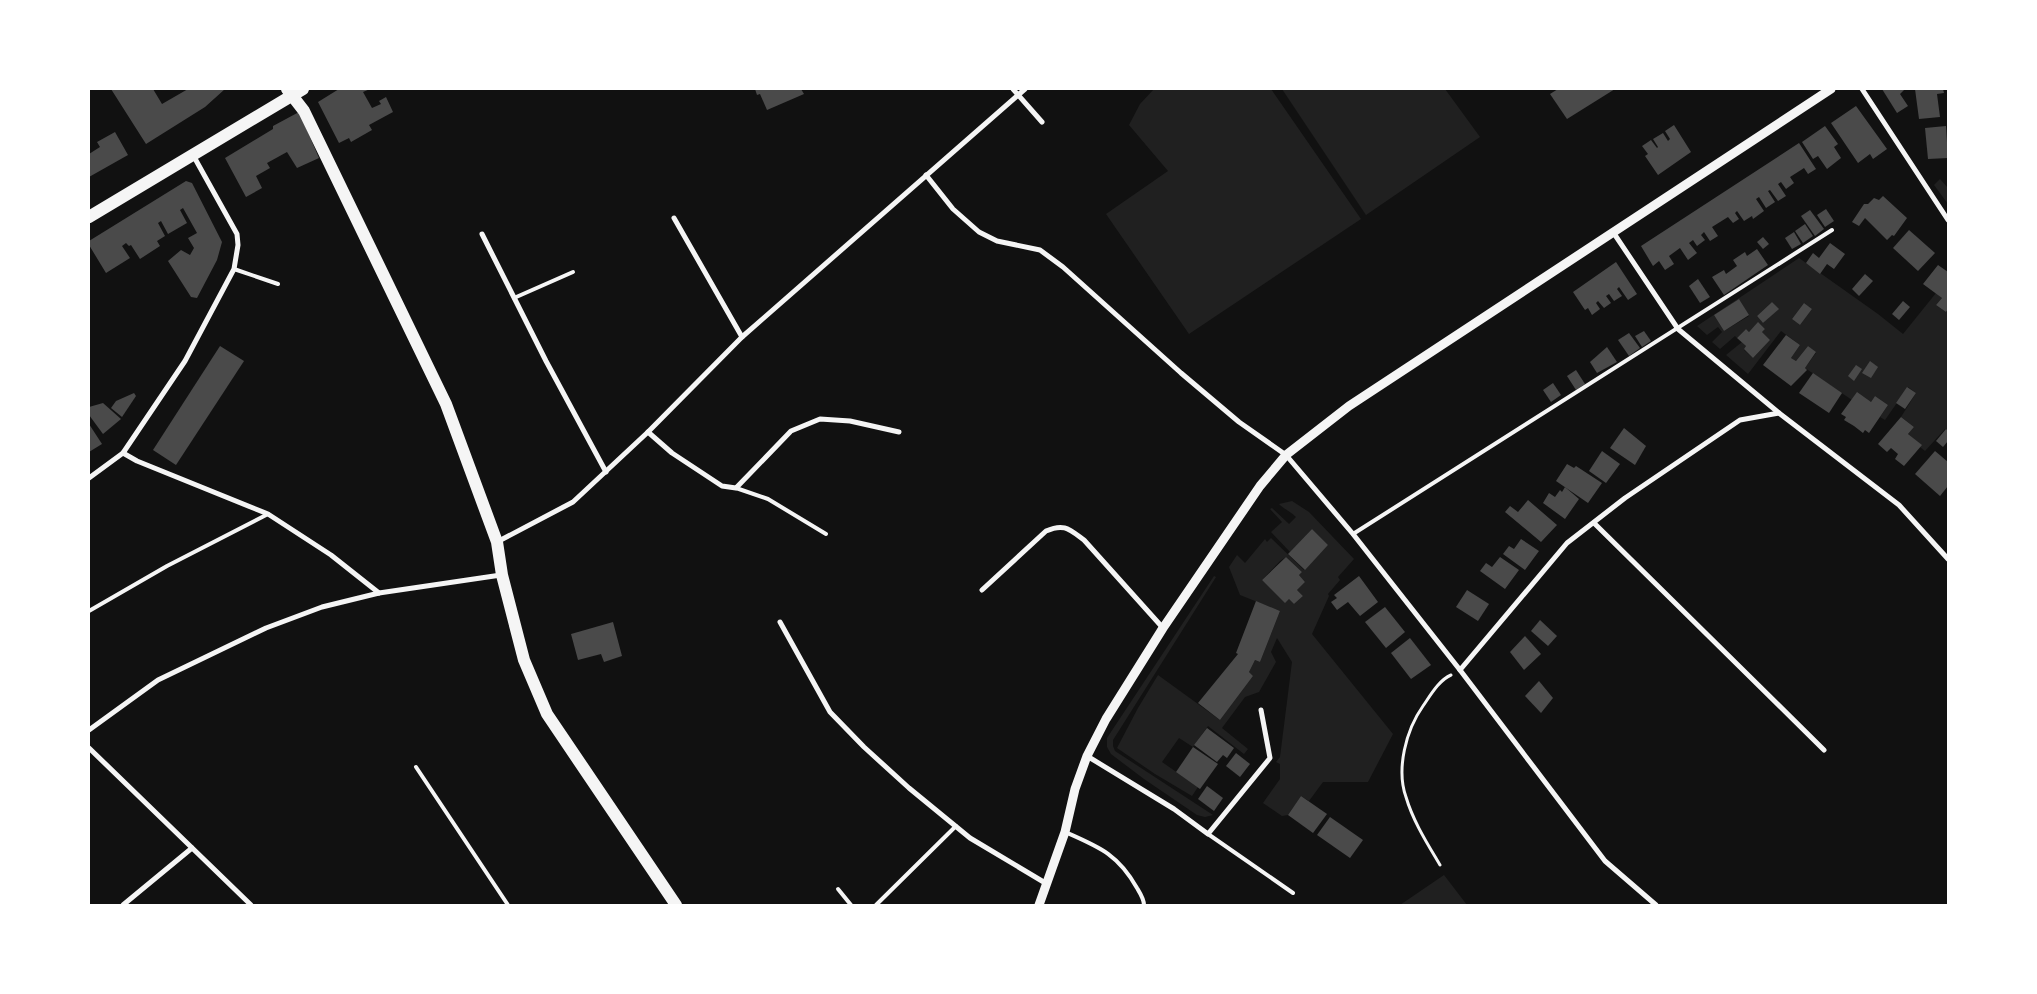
<svg xmlns="http://www.w3.org/2000/svg" width="2037" height="994" font-family="Figtree,sans-serif">
<rect width="100%" height="100%" fill="#111"/>
<g fill="#202020" fill-rule="evenodd">
<path d="M 1154,89 L 1271,89 L 1361,219 L 1189,334 L 1106,214 L 1168,171 L 1129,125 L 1140,104 Z"/>
<path d="M 1282,89 L 1445,89 L 1480,137 L 1366,215 Z"/>
<path d="M 1940,179 L 1948,188 L 1948,204 L 1934,185 Z"/>
<path d="M 1799,258 L 1878,314 L 1903,334 L 1936,293 L 1942,298 L 1936,305 L 1946,312 L 1948,309 L 1948,431 L 1945,429 L 1925,451 L 1920,447 L 1921,445 L 1908,434 L 1914,427 L 1901,417 L 1916,393 L 1908,387 L 1885,420 L 1880,417 L 1888,405 L 1875,396 L 1871,402 L 1852,400 L 1805,368 L 1816,353 L 1808,346 L 1796,361 L 1791,358 L 1800,345 L 1781,331 L 1748,374 L 1726,355 L 1742,342 L 1746,346 L 1744,350 L 1753,358 L 1770,340 L 1762,332 L 1765,329 L 1758,323 L 1749,332 L 1746,329 L 1737,338 L 1735,336 L 1720,349 L 1712,342 L 1722,332 L 1718,327 L 1707,335 L 1697,326 ZM 1739,299 L 1749,316 L 1724,331 L 1714,315 ZM 1772,302 L 1778,309 L 1763,323 L 1757,316 ZM 1804,303 L 1812,309 L 1800,325 L 1792,319 Z"/>
<path d="M 1292,501 L 1309,512 L 1354,559 L 1338,577 L 1340,580 L 1328,594 L 1329,596 L 1312,634 L 1393,734 L 1368,782 L 1323,782 L 1309,801 L 1301,796 L 1288,815 L 1282,816 L 1263,803 L 1280,779 L 1280,764 L 1276,762 L 1280,757 L 1292,662 L 1277,638 L 1271,652 L 1276,662 L 1259,692 L 1245,697 L 1222,728 L 1248,749 L 1244,754 L 1208,726 L 1193,747 L 1179,738 L 1162,762 L 1198,787 L 1192,796 L 1155,774 L 1117,748 L 1138,708 L 1158,675 L 1220,720 L 1253,676 L 1249,672 L 1255,660 L 1260,662 L 1280,611 L 1240,595 L 1229,567 L 1237,555 L 1245,563 L 1265,539 L 1267,542 L 1271,538 L 1304,570 L 1328,545 L 1312,529 L 1290,552 L 1271,532 L 1282,522 L 1270,509 L 1272,508 L 1289,524 L 1296,517 C 1290,511 1284,509 1279,504 ZM 1286,557 L 1302,572 L 1299,575 L 1305,582 L 1297,590 L 1303,596 L 1294,604 L 1289,599 L 1285,602 L 1262,580 L 1280,561 Z"/>
<path d="M 1214,576 L 1216,577 L 1113,740 L 1113,746 L 1115,751 L 1213,815 L 1205,817 L 1197,815 L 1144,779 L 1111,754 L 1107,747 L 1107,738 Z"/>
<path d="M 1444,875 L 1467,905 L 1400,905 Z"/>
</g>
<g fill="#4a4a4a">
<path d="M 111,89 L 153,89 L 162,104 L 188,89 L 225,89 L 205,107 L 146,144 Z"/>
<path d="M 339,89 L 370,89 L 363,92 L 372,108 L 381,104 L 379,101 L 386,97 L 393,112 L 369,125 L 372,130 L 351,142 L 349,138 L 339,143 L 318,102 Z"/>
<path d="M 755,89 L 801,89 L 804,94 L 767,110 L 760,94 L 757,95 Z"/>
<path d="M 1558,89 L 1615,89 L 1567,119 L 1550,94 Z"/>
<path d="M 1882,89 L 1905,89 L 1900,94 L 1908,106 L 1897,113 Z"/>
<path d="M 1915,89 L 1943,89 L 1944,93 L 1937,94 L 1940,117 L 1919,119 Z"/>
<path d="M 1856,106 L 1887,149 L 1873,159 L 1870,154 L 1858,163 L 1831,123 Z"/>
<path d="M 299,112 L 319,158 L 297,168 L 287,152 L 267,163 L 270,168 L 256,176 L 262,188 L 246,197 L 225,158 L 273,129 L 273,126 Z"/>
<path d="M 1674,125 L 1691,152 L 1658,175 L 1645,156 L 1648,154 L 1642,146 L 1651,140 L 1657,148 L 1658,147 L 1653,139 L 1663,133 L 1668,141 L 1670,139 L 1665,131 Z"/>
<path d="M 1825,126 L 1838,144 L 1834,147 L 1841,158 L 1827,169 L 1818,156 L 1813,159 L 1802,142 Z"/>
<path d="M 1946,126 L 1948,158 L 1928,159 L 1925,128 Z"/>
<path d="M 115,132 L 128,155 L 89,177 L 89,154 L 100,147 L 97,142 Z"/>
<path d="M 1799,143 L 1816,169 L 1808,174 L 1804,168 L 1801,170 L 1790,177 L 1794,183 L 1786,189 L 1781,182 L 1778,184 L 1786,196 L 1778,201 L 1770,190 L 1768,191 L 1775,202 L 1766,208 L 1759,197 L 1756,199 L 1764,211 L 1753,219 L 1752,216 L 1744,221 L 1737,211 L 1735,213 L 1739,219 L 1733,223 L 1728,217 L 1712,227 L 1718,236 L 1710,241 L 1704,232 L 1701,235 L 1705,240 L 1697,246 L 1693,240 L 1689,243 L 1697,253 L 1688,260 L 1680,248 L 1669,256 L 1674,264 L 1665,270 L 1659,261 L 1653,266 L 1641,246 Z"/>
<path d="M 186,181 L 192,183 L 222,242 L 217,260 L 197,298 L 191,297 L 168,261 L 181,250 L 190,255 L 194,248 L 188,238 L 197,233 L 183,208 L 180,210 L 187,223 L 168,234 L 161,221 L 158,223 L 165,236 L 157,241 L 160,246 L 140,259 L 131,245 L 129,246 L 126,243 L 122,246 L 130,258 L 106,273 L 89,245 L 89,241 Z"/>
<path d="M 1883,196 L 1907,218 L 1894,236 L 1892,235 L 1887,240 L 1865,218 L 1859,226 L 1852,222 L 1864,204 L 1868,204 L 1874,198 L 1879,200 Z"/>
<path d="M 1826,209 L 1834,221 L 1825,227 L 1817,215 Z"/>
<path d="M 1810,210 L 1824,229 L 1815,236 L 1801,216 Z"/>
<path d="M 1805,224 L 1813,236 L 1803,243 L 1795,231 Z"/>
<path d="M 1909,230 L 1935,253 L 1918,271 L 1893,248 Z"/>
<path d="M 1794,232 L 1801,244 L 1792,249 L 1785,238 Z"/>
<path d="M 1763,237 L 1769,244 L 1763,249 L 1757,242 Z"/>
<path d="M 1830,243 L 1845,254 L 1834,269 L 1827,264 L 1820,274 L 1806,263 L 1813,253 L 1819,258 Z"/>
<path d="M 1757,249 L 1768,265 L 1724,295 L 1712,277 L 1724,270 L 1726,274 L 1737,266 L 1733,260 L 1745,252 L 1747,256 Z"/>
<path d="M 1616,262 L 1637,294 L 1628,300 L 1619,287 L 1617,289 L 1622,296 L 1614,301 L 1609,294 L 1606,296 L 1611,303 L 1604,308 L 1598,301 L 1596,303 L 1600,309 L 1592,315 L 1588,308 L 1585,310 L 1573,292 Z"/>
<path d="M 1938,265 L 1948,272 L 1948,309 L 1946,312 L 1936,305 L 1942,298 L 1923,284 Z"/>
<path d="M 1865,274 L 1873,281 L 1859,296 L 1852,289 Z"/>
<path d="M 1698,279 L 1710,297 L 1700,303 L 1689,286 Z"/>
<path d="M 1739,299 L 1749,315 L 1724,331 L 1714,315 Z"/>
<path d="M 1903,301 L 1910,307 L 1899,320 L 1892,314 Z"/>
<path d="M 1772,302 L 1779,309 L 1763,323 L 1757,316 Z"/>
<path d="M 1804,303 L 1812,309 L 1800,325 L 1792,319 Z"/>
<path d="M 1758,322 L 1765,329 L 1762,332 L 1770,340 L 1753,358 L 1744,349 L 1746,346 L 1737,338 L 1746,329 L 1749,332 Z"/>
<path d="M 1644,331 L 1651,341 L 1642,347 L 1635,336 Z"/>
<path d="M 1629,333 L 1640,348 L 1629,356 L 1618,340 Z"/>
<path d="M 1786,335 L 1800,345 L 1791,358 L 1796,361 L 1808,346 L 1816,352 L 1805,368 L 1807,370 L 1791,386 L 1763,365 Z"/>
<path d="M 220,346 L 244,361 L 176,465 L 153,450 Z"/>
<path d="M 1607,347 L 1617,362 L 1597,373 L 1590,362 Z"/>
<path d="M 1870,361 L 1878,367 L 1871,378 L 1862,373 Z"/>
<path d="M 1856,365 L 1862,369 L 1854,381 L 1848,376 Z"/>
<path d="M 1576,370 L 1585,384 L 1576,390 L 1567,376 Z"/>
<path d="M 1813,373 L 1842,393 L 1829,413 L 1799,393 Z"/>
<path d="M 1553,383 L 1561,395 L 1551,402 L 1543,390 Z"/>
<path d="M 1907,387 L 1916,393 L 1905,409 L 1896,403 Z"/>
<path d="M 1857,392 L 1871,402 L 1875,396 L 1888,405 L 1869,433 L 1865,430 L 1863,433 L 1854,426 L 1844,420 L 1846,417 L 1841,414 Z"/>
<path d="M 134,393 L 136,396 L 122,417 L 111,408 L 116,401 Z"/>
<path d="M 103,403 L 121,419 L 103,434 L 89,415 L 89,407 Z"/>
<path d="M 1901,417 L 1914,427 L 1908,434 L 1922,445 L 1904,466 L 1895,459 L 1898,454 L 1891,448 L 1887,452 L 1878,444 Z"/>
<path d="M 89,424 L 102,444 L 89,452 Z"/>
<path d="M 1624,428 L 1646,446 L 1635,465 L 1610,448 Z"/>
<path d="M 1946,429 L 1948,431 L 1948,441 L 1943,447 L 1936,441 Z"/>
<path d="M 1602,451 L 1620,464 L 1606,483 L 1589,471 Z"/>
<path d="M 1935,451 L 1948,462 L 1948,486 L 1940,496 L 1915,474 Z"/>
<path d="M 1567,464 L 1574,468 L 1576,466 L 1602,483 L 1588,503 L 1556,481 Z"/>
<path d="M 1565,487 L 1579,499 L 1565,519 L 1543,503 L 1549,493 L 1555,497 L 1560,490 L 1562,492 Z"/>
<path d="M 1528,500 L 1557,525 L 1541,542 L 1505,512 L 1510,506 L 1518,512 Z"/>
<path d="M 1312,529 L 1328,545 L 1305,570 L 1288,554 Z"/>
<path d="M 1521,539 L 1539,551 L 1525,570 L 1503,554 L 1509,546 L 1514,549 Z"/>
<path d="M 1286,557 L 1302,572 L 1299,575 L 1305,582 L 1297,590 L 1303,596 L 1294,604 L 1289,599 L 1285,603 L 1262,580 Z"/>
<path d="M 1500,557 L 1519,570 L 1505,589 L 1480,571 L 1486,563 L 1492,567 Z"/>
<path d="M 1359,576 L 1378,602 L 1360,616 L 1348,602 L 1337,610 L 1331,602 L 1337,598 L 1334,595 Z"/>
<path d="M 1467,590 L 1489,604 L 1478,621 L 1456,607 Z"/>
<path d="M 1256,601 L 1280,611 L 1260,662 L 1255,660 L 1249,672 L 1253,676 L 1220,720 L 1198,703 L 1238,654 L 1236,653 Z"/>
<path d="M 1385,607 L 1405,632 L 1386,648 L 1365,622 Z"/>
<path d="M 1540,620 L 1557,636 L 1548,646 L 1531,631 Z"/>
<path d="M 613,622 L 622,656 L 604,662 L 601,654 L 578,660 L 571,634 Z"/>
<path d="M 1525,636 L 1541,654 L 1524,670 L 1510,652 Z"/>
<path d="M 1410,638 L 1431,665 L 1411,679 L 1391,653 Z"/>
<path d="M 1539,681 L 1553,698 L 1541,713 L 1525,696 Z"/>
<path d="M 1207,728 L 1234,748 L 1227,758 L 1223,755 L 1217,762 L 1194,745 Z"/>
<path d="M 1193,747 L 1218,764 L 1200,789 L 1176,772 Z"/>
<path d="M 1236,753 L 1250,764 L 1240,777 L 1226,766 Z"/>
<path d="M 1207,786 L 1223,798 L 1214,811 L 1198,799 Z"/>
<path d="M 1301,796 L 1327,814 L 1313,833 L 1288,815 Z"/>
<path d="M 1330,817 L 1363,840 L 1350,858 L 1317,835 Z"/>
</g>
<g fill="none" stroke-linecap="round" stroke-linejoin="round">
<path stroke="#f5f5f5" stroke-width="3" d="M 1440,865 C 1427,843 1413,821 1406,797 C 1396,769 1406,730 1423,706 C 1430,696 1439,680 1451,675"/>
<g stroke="#f5f5f5" stroke-width="4">
<path d="M 234,269 L 278,284"/>
<path d="M 514,298 L 573,272"/>
<path d="M 736,488 L 768,499 L 826,534"/>
<path d="M 1353,534 L 1832,230"/>
<path d="M 89,611 L 167,566 L 268,514"/>
<path d="M 416,767 L 508,905"/>
<path d="M 1065,832 C 1099,847 1118,854 1137,888 C 1140,893 1144,899 1144,905"/>
<path d="M 1208,834 L 1293,893"/>
<path d="M 838,889 L 851,905"/>
<path d="M 876,905 L 956,826"/>
</g>
<g stroke="#f5f5f5" stroke-width="5">
<path d="M 1013,89 L 1042,122"/>
<path d="M 1862,89 L 1948,220"/>
<path d="M 926,175 L 953,209 L 979,232 L 997,241 L 1040,250 L 1063,267 L 1181,373 L 1239,422 L 1286,455 L 1353,534 L 1460,670 L 1605,861 L 1656,905"/>
<path d="M 674,218 L 742,337"/>
<path d="M 1613,232 L 1678,329 L 1779,413 L 1899,505 L 1948,559"/>
<path d="M 482,234 L 546,361 L 606,472"/>
<path d="M 648,432 L 672,453 L 722,486 L 736,488 L 791,431 L 820,419 L 850,421 L 899,432"/>
<path d="M 123,453 L 137,461 L 268,514 L 331,555 L 379,593"/>
<path d="M 89,478 L 123,453 L 185,361 L 234,269 L 238,245 L 237,234 L 193,155"/>
<path d="M 1594,523 L 1824,750"/>
<path d="M 497,542 L 573,502 L 648,432 L 742,337 L 1025,89"/>
<path d="M 982,590 L 1046,531 C 1064,523 1069,529 1084,540 L 1163,628"/>
<path d="M 780,622 L 830,712 L 864,747 L 909,788 L 970,838 L 1047,884"/>
<path d="M 1460,670 L 1567,543 L 1625,498 L 1740,420 L 1779,413"/>
<path d="M 89,730 L 158,680 L 266,628 L 322,607 L 379,593 L 501,575"/>
<path d="M 89,748 L 251,905"/>
<path d="M 1087,756 L 1174,809 L 1208,834 L 1270,758 L 1261,710"/>
<path d="M 123,905 L 192,848"/>
</g>
<path stroke="#f5f5f5" stroke-width="9" d="M 1039,905 L 1065,832 L 1075,789 L 1087,756 L 1106,719 L 1163,628 L 1260,486 L 1286,455 L 1349,406 L 1831,89"/>
<g stroke="#f5f5f5" stroke-width="12">
<path d="M 287,89 L 304,111 L 446,404 L 497,542 L 502,575 L 524,660 L 547,714 L 676,905"/>
<path d="M 89,217 L 303,89"/>
</g>
</g>
<rect width="2037" height="994" fill="none" stroke="#ffffff" stroke-width="180"/>
</svg>
